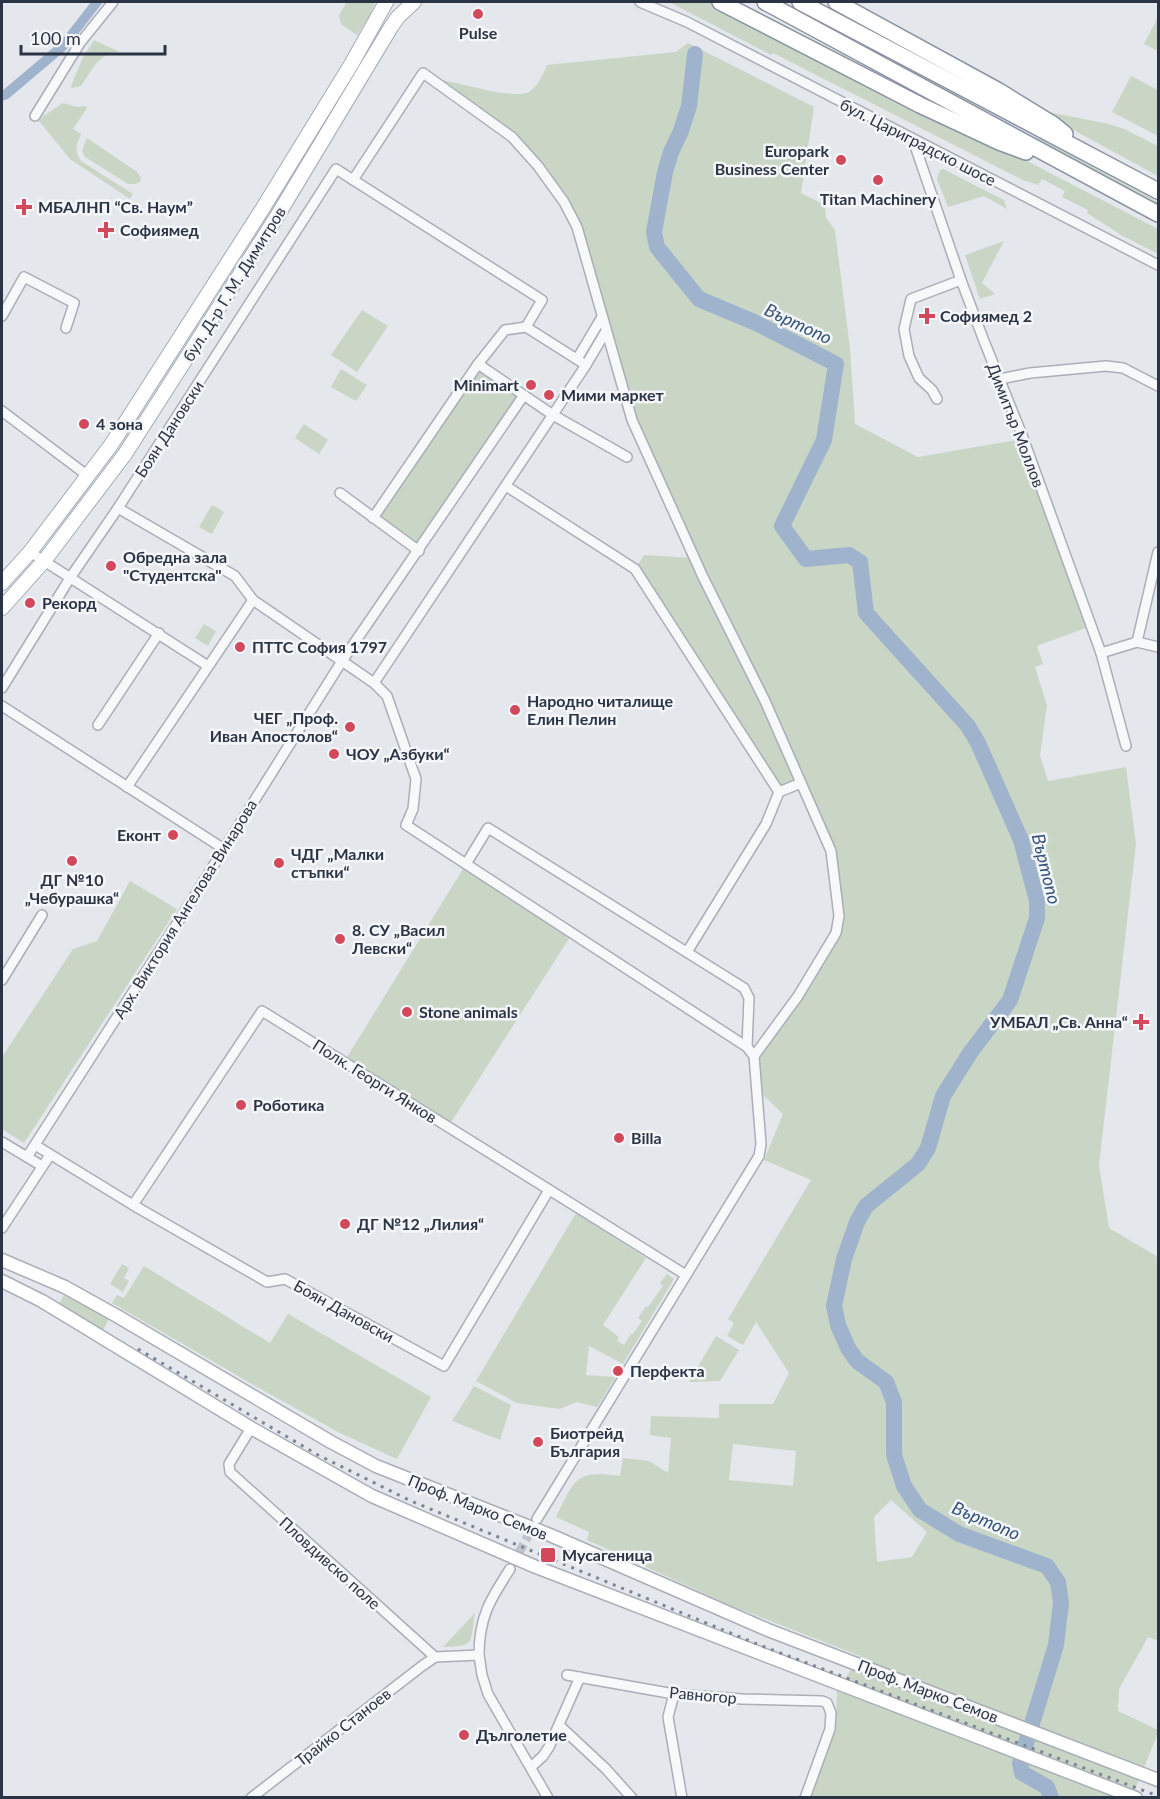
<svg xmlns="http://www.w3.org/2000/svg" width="1160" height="1799" font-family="Lato,sans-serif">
<rect width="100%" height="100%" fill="#e4e7ec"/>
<g fill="#c9d6c5" fill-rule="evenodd">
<path d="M 347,2 L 375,2 L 369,17 L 357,35 L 341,24 L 339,15 Z"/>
<path d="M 669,2 L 710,2 L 776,37 L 981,139 L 1027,161 L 1158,229 L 1158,254 L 1121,235 L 1087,213 L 1088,210 L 1062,197 L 1065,191 L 1042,179 L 1038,185 L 1023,180 L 773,53 L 771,55 Z"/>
<path d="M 1158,17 L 1158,51 L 1144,44 Z"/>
<path d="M 94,40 L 120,52 C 99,51 92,71 81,86 L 72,88 L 71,86 L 83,57 Z"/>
<path d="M 688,43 L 814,107 L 801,193 L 825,205 L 826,218 L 835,230 L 850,348 L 855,424 L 918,457 L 1023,439 L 1091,626 L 1037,646 L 1043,664 L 1035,667 L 1047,705 L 1040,756 L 1048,781 L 1126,767 L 1136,844 L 1099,1165 L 1109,1228 L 1158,1257 L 1158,1641 L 1148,1637 L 1119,1689 L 1118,1711 L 1158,1730 L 1158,1733 L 1132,1797 L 809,1797 L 836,1727 L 837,1691 L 860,1656 L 727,1604 L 587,1540 L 589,1532 L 556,1517 C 575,1479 575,1470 620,1476 L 623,1458 L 649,1461 L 668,1473 L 671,1438 L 650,1435 L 651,1416 L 719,1418 L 719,1404 L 773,1404 L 789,1373 L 756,1322 L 743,1345 L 727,1336 L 734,1323 L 728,1319 L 811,1180 L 764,1160 L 783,1114 L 760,1092 L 757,1071 L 761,1052 L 817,968 L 839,916 L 831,851 L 801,784 L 779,792 L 635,569 L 644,555 L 694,558 L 632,420 L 577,227 L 512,137 L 439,84 L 442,80 C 460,83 515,100 529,92 C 539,85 542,76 547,65 L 676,52 ZM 733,1444 L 796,1451 L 793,1486 L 729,1480 ZM 891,1500 L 927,1532 L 912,1557 L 877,1562 L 874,1517 Z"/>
<path d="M 1131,76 L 1158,90 L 1158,136 L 1112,112 Z"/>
<path d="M 63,103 L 77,107 L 85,106 L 87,108 L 73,129 L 81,134 C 76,145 74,151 81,161 L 133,194 L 130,199 L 70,159 L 39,121 L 42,117 Z"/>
<path d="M 1043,111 L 1109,124 L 1124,129 L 1158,146 L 1158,176 L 1048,116 Z"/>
<path d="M 1036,137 L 1158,202 L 1158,204 L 1036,140 Z"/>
<path d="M 87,138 L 137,172 L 141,178 L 140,182 L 135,184 L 128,184 L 85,157 L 82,151 Z"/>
<path d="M 943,169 L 1004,200 L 1007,209 L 984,196 L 948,207 L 937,179 L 940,170 Z"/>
<path d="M 1004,241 L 982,283 L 995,294 L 980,299 L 965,255 Z"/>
<path d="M 362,310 L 388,326 L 357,372 L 331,355 Z"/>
<path d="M 478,364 L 524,395 L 419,551 L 373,518 Z"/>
<path d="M 341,369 L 367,385 L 356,401 L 331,387 Z"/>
<path d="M 304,424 L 328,440 L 319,454 L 295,438 Z"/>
<path d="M 212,505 L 224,512 L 212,534 L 199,527 Z"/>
<path d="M 204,624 L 216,631 L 208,646 L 195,638 Z"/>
<path d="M 466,864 L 572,934 L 448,1127 L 344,1062 Z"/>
<path d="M 130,881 L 177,909 L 24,1143 L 2,1129 L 2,1057 L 73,949 L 97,941 Z"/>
<path d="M 576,1213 L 646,1258 L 603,1325 L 619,1337 L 617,1341 L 624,1345 L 631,1334 L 633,1334 L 642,1321 L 638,1318 L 646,1306 L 648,1307 L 663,1286 L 660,1283 L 667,1274 L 674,1279 L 623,1364 L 589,1346 L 586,1375 L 616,1377 L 597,1407 L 576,1402 L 560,1409 L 517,1403 L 476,1381 Z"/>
<path d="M 122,1264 L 129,1268 L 124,1278 L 129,1281 L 123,1292 L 110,1284 Z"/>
<path d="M 144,1266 L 270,1343 L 288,1314 L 431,1397 L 397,1459 L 340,1433 L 250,1383 L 112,1303 L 117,1295 L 124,1298 Z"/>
<path d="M 64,1295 L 109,1319 L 102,1332 L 58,1306 Z"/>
<path d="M 716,1336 L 739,1350 L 720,1381 L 689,1382 Z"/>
<path d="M 474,1386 L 511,1405 L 500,1440 L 452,1421 Z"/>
<path d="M 475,1613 C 470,1643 476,1646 443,1647 Z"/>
</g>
<path fill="#9fb4cc" d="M 91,2 L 103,2 L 66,50 L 8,99 L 2,101 L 2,91 L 60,42 Z"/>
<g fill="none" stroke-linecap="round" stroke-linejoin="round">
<path stroke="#9fb4cc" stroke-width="16" d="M 695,54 L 689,106 L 681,131 L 671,152 L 665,172 L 654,232 L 657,247 L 699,299 L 754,322 L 836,364 L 824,440 L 782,526 L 806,559 L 849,555 L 860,562 L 866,613 L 968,726 L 978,743 L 1021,840 L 1037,901 L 1037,918 L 1010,1000 L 970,1053 L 943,1096 L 928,1148 L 918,1164 L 866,1206 L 857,1222 L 844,1259 L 834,1306 L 838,1325 L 848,1348 L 857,1361 L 886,1382 L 894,1402 L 894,1455 L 904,1486 L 920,1510 L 959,1534 L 1047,1566 L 1058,1582 L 1061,1603 L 1056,1645 L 1020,1763 L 1022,1773 L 1047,1787 L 1051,1798"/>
<path stroke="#bfc3cb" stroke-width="9" stroke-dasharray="9 4.5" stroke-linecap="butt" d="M 513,1564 L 535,1523"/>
<g stroke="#a9aeb7" stroke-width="12">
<g id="minor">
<path d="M 640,2 L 687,22 L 1158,265"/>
<path d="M 35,116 L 80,43 L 113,2"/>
<path d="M 913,140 L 961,280 L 984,341 L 1022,435 L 1101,653 L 1126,746"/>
<path d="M 353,180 L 423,73 L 512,137 L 538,166 L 564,202 L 577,227 L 632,420 L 703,577 L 765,701 L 831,851 L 839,916 L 836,933 L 798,996 L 754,1056"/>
<path d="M 2,316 L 24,277 L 74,303 L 66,328"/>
<path d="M 577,359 L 602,317"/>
<path d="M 478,364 L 553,415 L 627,457"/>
<path d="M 1000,379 L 1030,373 L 1106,366 L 1123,368 L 1158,386"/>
<path d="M 937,399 L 932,390 L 919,378 L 909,356 L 904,329 L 911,299 L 961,280"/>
<path d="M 2,411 L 88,476"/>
<path d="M 506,486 L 635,569 L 779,792"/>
<path d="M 340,493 L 419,551"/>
<path d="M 118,508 L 235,576 L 253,600 L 374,683 L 387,696 L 416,779 L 413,809 L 406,825 L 747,1047 L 754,1056 L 761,1144 L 759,1156 L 537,1519"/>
<path d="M 373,518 L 478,364 L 505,330 L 526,327 L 586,365"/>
<path d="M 30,552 L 208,666"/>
<path d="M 1137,642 L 1158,552"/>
<path d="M 1101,653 L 1137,642 L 1158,647"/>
<path d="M 374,683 L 586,365 L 606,331"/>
<path d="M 2,688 L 70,578 L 118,508 L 336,169 L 542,300 L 526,327"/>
<path d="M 2,706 L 224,849"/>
<path d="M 98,725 L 159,633"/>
<path d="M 127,787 L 253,600"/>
<path d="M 466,864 L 488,828 L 744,988 L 749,998 L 747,1047"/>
<path d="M 687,952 L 766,824 L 779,792 L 801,783"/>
<path d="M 2,980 L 42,915"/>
<path d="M 2,1142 L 42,1166"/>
<path d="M 35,1145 L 133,1205 L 267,1282 L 285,1279 L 444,1366 L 549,1190"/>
<path d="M 27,1157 L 185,911 L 342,661 L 524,395"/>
<path d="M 133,1205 L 262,1011 L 686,1275"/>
<path d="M 2,1228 L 50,1155"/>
<path d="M 251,1428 L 229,1464 L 230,1472 L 435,1657 L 479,1655 L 482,1675 L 488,1694 L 548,1798"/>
<path d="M 479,1655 C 479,1617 490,1600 510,1569"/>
<path d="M 567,1675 L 674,1694 L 742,1699 L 822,1701 L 827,1703 L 831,1713 L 830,1729 L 805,1798"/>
<path d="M 674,1694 L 668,1717 L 682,1798"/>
<path d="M 560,1726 L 606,1769 L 632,1798"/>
<path d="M 531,1767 L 543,1756 L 549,1747 L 580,1677"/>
<path d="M 251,1798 L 422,1666 L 435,1657"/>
</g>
</g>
<g stroke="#a9aeb7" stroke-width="15">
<g id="secondary">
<path d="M 2,1260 L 65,1287 L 117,1316 L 331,1442 L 376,1466 L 550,1535 L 768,1630 L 1158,1780"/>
<path d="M 2,1281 L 42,1301 L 251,1428 L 372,1496 L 536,1567 L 1136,1798"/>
</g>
</g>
<g stroke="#a3abb8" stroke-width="16">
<g id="primary">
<path d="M 2,583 L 30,552 L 111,445 L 263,208 L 352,63 L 386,2"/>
<path d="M 2,608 L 44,561 L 125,454 L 276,218 L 391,27 L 398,17 L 414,2"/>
</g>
</g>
<g stroke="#8b94a3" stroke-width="18">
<g id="trunk">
<path d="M 720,2 L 920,105 L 999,142 L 1026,152"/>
<path d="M 765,2 L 1158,214"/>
<path d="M 800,2 L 1158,191"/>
<path d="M 836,2 L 999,91 L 1054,125 L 1065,134"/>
</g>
</g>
<use href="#minor" stroke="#f7f8fa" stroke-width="9"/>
<use href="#secondary" stroke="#fff" stroke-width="12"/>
<use href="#primary" stroke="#fff" stroke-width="14"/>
<use href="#trunk" stroke="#fff" stroke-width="15"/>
<path stroke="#7d8696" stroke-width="3" stroke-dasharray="3 6" stroke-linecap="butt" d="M 138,1349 L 318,1455 L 411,1501 L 762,1646 L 1158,1796"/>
</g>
<g fill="#d1495b" stroke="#f4f6f9" stroke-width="2">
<circle cx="478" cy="14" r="6"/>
<circle cx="841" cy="160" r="6"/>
<circle cx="878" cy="180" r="6"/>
<path d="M21 198h6v6h6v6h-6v6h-6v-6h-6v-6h6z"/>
<path d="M103 221h6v6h6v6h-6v6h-6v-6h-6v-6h6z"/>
<path d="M924 307h6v6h6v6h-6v6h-6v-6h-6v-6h6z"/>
<circle cx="531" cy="385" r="6"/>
<circle cx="549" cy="395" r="6"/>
<circle cx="84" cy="424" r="6"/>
<circle cx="111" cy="566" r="6"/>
<circle cx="30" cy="603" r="6"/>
<circle cx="240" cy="647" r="6"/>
<circle cx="515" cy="710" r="6"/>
<circle cx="350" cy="727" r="6"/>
<circle cx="334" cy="754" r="6"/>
<circle cx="173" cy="835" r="6"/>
<circle cx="72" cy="861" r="6"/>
<circle cx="279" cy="863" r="6"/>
<circle cx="340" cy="939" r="6"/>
<circle cx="407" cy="1012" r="6"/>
<path d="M1138 1013h6v6h6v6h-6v6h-6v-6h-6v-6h6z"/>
<circle cx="241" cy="1105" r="6"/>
<circle cx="619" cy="1138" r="6"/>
<circle cx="345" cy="1224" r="6"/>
<circle cx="618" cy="1371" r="6"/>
<circle cx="538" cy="1442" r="6"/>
<rect x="540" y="1547" width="16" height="16" rx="3"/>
<circle cx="464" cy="1735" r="6"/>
</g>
<g text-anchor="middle" stroke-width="5" stroke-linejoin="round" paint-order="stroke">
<g font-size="16" font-weight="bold" fill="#2b3445" stroke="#f4f6f9" text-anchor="start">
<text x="478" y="39" text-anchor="middle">Pulse</text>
<text x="829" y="157" text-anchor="end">Europark<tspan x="829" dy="18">Business Center</tspan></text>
<text x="878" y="205" text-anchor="middle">Titan Machinery</text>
<text x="38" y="213">MБАЛНП “Св. Наум”</text>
<text x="120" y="236">Софиямед</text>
<text x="940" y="322">Софиямед 2</text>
<text x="519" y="391" text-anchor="end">Minimart</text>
<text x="561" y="401">Мими маркет</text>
<text x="96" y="430">4 зона</text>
<text x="123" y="563">Обредна зала<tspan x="123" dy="18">"Студентска"</tspan></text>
<text x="42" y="609">Рекорд</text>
<text x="252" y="653">ПТТС София 1797</text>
<text x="527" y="707">Народно читалище<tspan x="527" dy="18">Елин Пелин</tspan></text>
<text x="338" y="724" text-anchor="end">ЧЕГ „Проф.<tspan x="338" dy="18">Иван Апостолов“</tspan></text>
<text x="346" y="760">ЧОУ „Азбуки“</text>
<text x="161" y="841" text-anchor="end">Еконт</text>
<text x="291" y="860">ЧДГ „Малки<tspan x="291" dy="18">стъпки“</tspan></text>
<text x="72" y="886" text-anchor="middle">ДГ №10<tspan x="72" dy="18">„Чебурашка“</tspan></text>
<text x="352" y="936">8. СУ „Васил<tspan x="352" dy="18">Левски“</tspan></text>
<text x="419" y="1018">Stone animals</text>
<text x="1128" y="1028" text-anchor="end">УМБАЛ „Св. Анна“</text>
<text x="253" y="1111">Роботика</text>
<text x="631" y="1144">Billa</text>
<text x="357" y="1230">ДГ №12 „Лилия“</text>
<text x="630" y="1377">Перфекта</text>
<text x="550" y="1439">Биотрейд<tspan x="550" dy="18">България</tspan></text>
<text x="562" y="1561">Мусагеница</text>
<text x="476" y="1741">Дълголетие</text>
</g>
<g font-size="16" fill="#2b3445" stroke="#f4f6f9">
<text transform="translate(918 142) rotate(27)" y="6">бул. Цариградско шосе</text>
<text transform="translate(234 284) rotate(-58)" y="6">бул. Д-р Г. М. Димитров</text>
<text transform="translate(1016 425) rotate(69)" y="6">Димитър Моллов</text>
<text transform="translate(169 429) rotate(-57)" y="6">Боян Дановски</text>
<text transform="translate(185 909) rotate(-58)" y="6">Арх. Виктория Ангелова-Винарова</text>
<text transform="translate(375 1081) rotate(32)" y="6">Полк. Георги Янков</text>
<text transform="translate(344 1311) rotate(29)" y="6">Боян Дановски</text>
<text transform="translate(478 1507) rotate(22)" y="6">Проф. Марко Семов</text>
<text transform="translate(330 1563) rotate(42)" y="6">Пловдивско поле</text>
<text transform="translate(928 1691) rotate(21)" y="6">Проф. Марко Семов</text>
<text transform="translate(703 1695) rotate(5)" y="6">Равногор</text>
<text transform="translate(343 1727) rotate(-38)" y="6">Трайко Станоев</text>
</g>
<g font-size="18" font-style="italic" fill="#34527a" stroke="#f4f6f9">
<text transform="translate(798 324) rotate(25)" y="6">Въртопо</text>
<text transform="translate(1046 869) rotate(76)" y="6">Въртопо</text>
<text transform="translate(986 1521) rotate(23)" y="6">Въртопо</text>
</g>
</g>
<rect width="1160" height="1799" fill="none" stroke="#2b3445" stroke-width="6"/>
<path d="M21 45v9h144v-9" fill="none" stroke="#2b3445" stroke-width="3"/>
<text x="30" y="45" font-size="18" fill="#2b3445" stroke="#f4f6f9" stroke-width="4.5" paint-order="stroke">100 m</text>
</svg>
